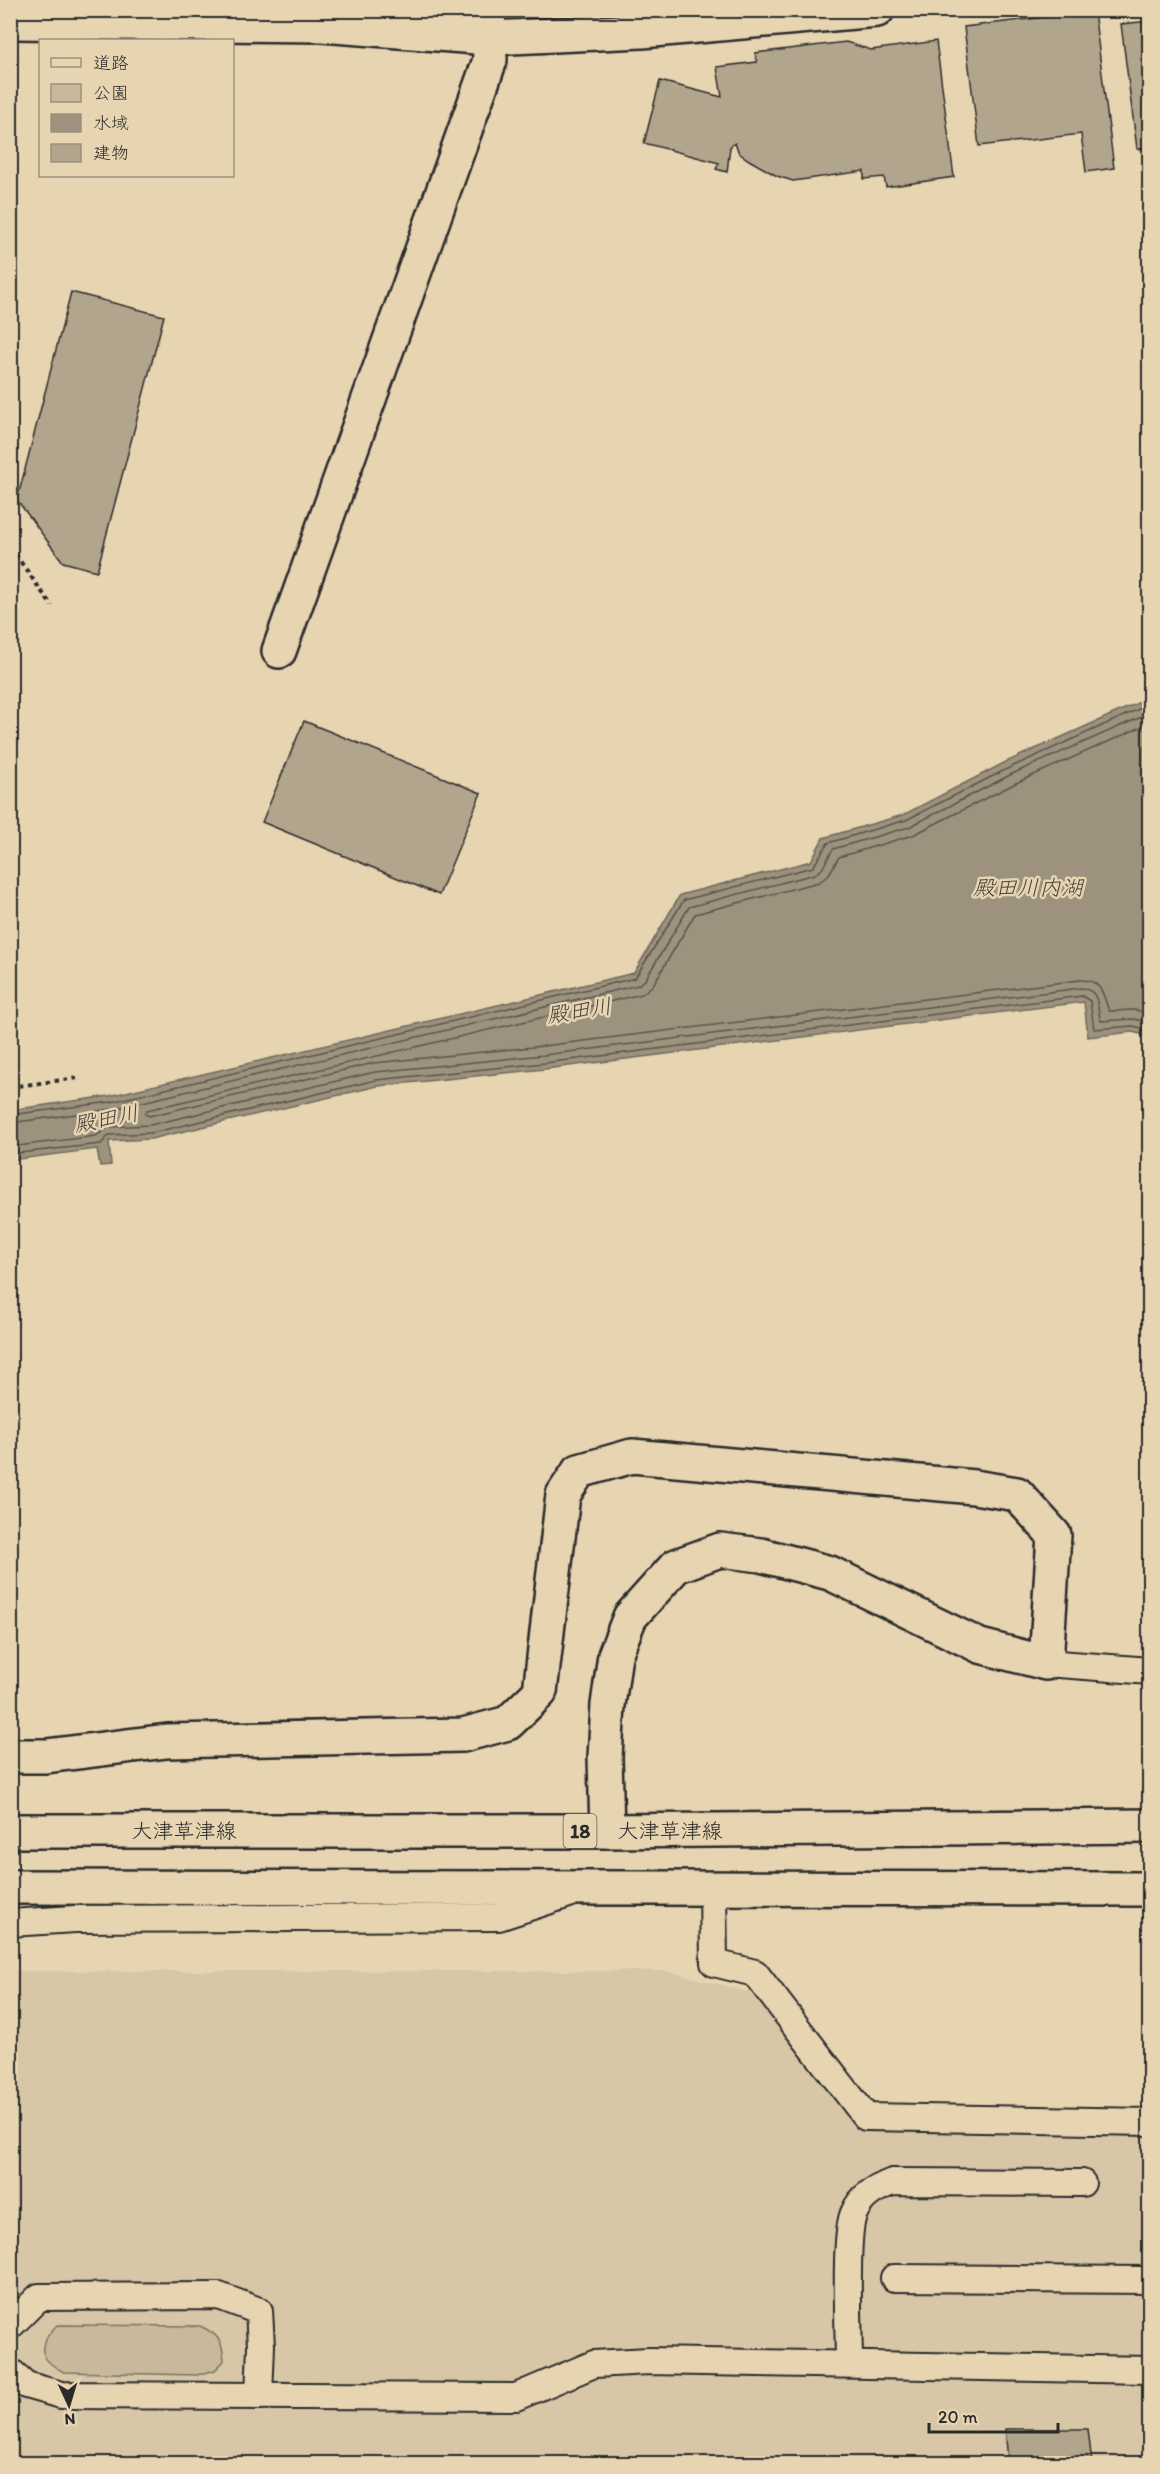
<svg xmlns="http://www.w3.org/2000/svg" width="1160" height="2474" font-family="Itim,'Klee One',sans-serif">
<rect width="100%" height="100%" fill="#e7d5b2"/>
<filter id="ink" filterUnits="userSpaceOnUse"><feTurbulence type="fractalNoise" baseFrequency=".0167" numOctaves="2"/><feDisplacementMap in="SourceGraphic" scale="12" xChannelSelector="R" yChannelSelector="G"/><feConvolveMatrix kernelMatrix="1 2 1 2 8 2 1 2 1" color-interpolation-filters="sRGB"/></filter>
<g filter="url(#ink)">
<path fill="#d7c7a7" d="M 10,1971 L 666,1971 L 757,1994 L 857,2119 L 884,2131 L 1149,2132 L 1149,2463 L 11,2463 Z"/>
<path fill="#c8b99c" stroke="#7a7264" stroke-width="1.5" d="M 57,2325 L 200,2326 C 218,2334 223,2341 224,2361 L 215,2370 L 197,2375 L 64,2372 C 38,2359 36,2346 57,2325 Z"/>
<path fill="#9d927d" stroke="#6f695c" stroke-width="1.5" d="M 1149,698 L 1149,1036 L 1132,1032 L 1088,1037 L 1084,1002 L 545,1069 L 378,1086 L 151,1139 L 109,1141 L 111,1165 L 100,1166 L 97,1149 L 11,1160 L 11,1110 L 109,1096 L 634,973 L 680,895 L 811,861 L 823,838 L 903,815 L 1006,762 Z"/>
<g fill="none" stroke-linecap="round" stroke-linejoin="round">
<g stroke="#59544c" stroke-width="1.5">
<path d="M 1150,723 L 1016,783 L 913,835 L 839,857 L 828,876 L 819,882 L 695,914 L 653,985 L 642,994 L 147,1110 L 145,1114 L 149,1116 L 374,1063 L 543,1046 L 1080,980 C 1102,979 1103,995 1109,1011 L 1134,1010 L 1150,1013"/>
<path d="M 10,1115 L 111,1102 L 635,978 L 684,900 L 813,867 L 828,843 L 906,820 L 1009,768 L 1150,704"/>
<path d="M 10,1123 L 113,1109 L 638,985 L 645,980 L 689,907 L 815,874 L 822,869 L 833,849 L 909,827 L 1012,774 L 1150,713"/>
<path d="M 10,1147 L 96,1136 L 109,1127 L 150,1125 L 375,1072 L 544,1055 L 1081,988 C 1101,990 1096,1007 1101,1021 L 1133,1019 L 1150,1022"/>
<path d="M 10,1154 L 101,1144 L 109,1135 L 151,1133 L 376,1080 L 545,1063 L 1082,996 L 1090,1001 L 1094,1029 L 1133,1026 L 1150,1030"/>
</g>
</g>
<g fill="#b2a58d" stroke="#2b2b2b" stroke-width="1.5">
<path d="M 1094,11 L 1114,168 L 1086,172 L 1081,134 L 979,146 L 964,27 Z"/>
<path d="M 1150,21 L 1150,148 L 1137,149 L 1121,24 Z"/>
<path d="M 936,41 L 954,177 L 886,187 L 884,177 L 864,179 L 864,171 L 793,181 L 777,176 L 749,160 L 739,153 L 735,143 L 730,147 L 727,172 L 716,169 L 719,163 L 644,143 L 660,81 L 722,97 L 717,67 L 757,62 L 755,53 L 846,42 L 871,50 Z"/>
<path d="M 71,292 L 164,316 L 97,571 L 63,562 L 17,500 Z"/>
<path d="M 304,721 L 481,793 L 439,895 L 262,822 Z"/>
<path d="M 1005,2429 L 1088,2429 L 1092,2464 L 498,2464 L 1008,2460 Z"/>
</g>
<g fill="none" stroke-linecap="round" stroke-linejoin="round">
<g stroke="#2b2b2b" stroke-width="30">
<g id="service">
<path d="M 1046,1663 L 1150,1671"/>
<path d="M 713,1887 L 714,1963 L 755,1973 L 866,2117 L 1150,2122"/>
<path d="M 10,1923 L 75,1919 L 499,1917 L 569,1894"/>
<path d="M 894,2278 L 1150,2280"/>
<path d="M 10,2326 L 39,2297 L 219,2296 L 259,2311 L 261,2346 L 259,2396"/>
<path d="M 849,2363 C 849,2334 844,2233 854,2213 C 862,2195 875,2189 892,2182 L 1082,2183"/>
<path d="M 10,2371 L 26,2385 L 61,2395 L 516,2397 L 594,2364 L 649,2361 L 1150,2370"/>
</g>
</g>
<g stroke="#2b2b2b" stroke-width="38">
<g id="minor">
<path d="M 10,22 L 322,25 L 489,38 L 642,31 L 877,10"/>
<path d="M 279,651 L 490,60 L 488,10"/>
<path d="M 10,1756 L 46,1756 L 167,1741 L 463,1735 L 508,1723 L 540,1692 L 563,1495 L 579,1471 L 632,1456 L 974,1487 L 1017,1494 L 1054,1535 L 1046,1663 L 980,1646 L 830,1573 L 761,1555 L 720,1550 L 676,1566 L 630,1617 L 615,1655 L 608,1705 L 605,1757 L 607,1831"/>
</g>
</g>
<g stroke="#2b2b2b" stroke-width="38">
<g id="primary">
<path d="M 10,1831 L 607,1831 L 1150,1826"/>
<path d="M 10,1887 L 1150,1889"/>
</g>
</g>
<g stroke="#2b2b2b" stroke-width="4" stroke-dasharray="4.5 4.5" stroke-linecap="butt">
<path d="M 10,547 L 52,606"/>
<path d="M 10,1087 L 78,1078"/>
</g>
<use href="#service" stroke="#e7d5b2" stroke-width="26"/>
<use href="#minor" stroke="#e7d5b2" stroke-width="33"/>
<use href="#primary" stroke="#e7d5b2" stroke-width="33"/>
</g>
</g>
<g text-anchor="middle" stroke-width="5" stroke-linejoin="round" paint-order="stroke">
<rect fill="#e7d5b2" stroke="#635e54" stroke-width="1.5" x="563.5" y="1814" width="33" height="34" rx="4.5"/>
<g font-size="20" font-weight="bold" fill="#2b2b2b">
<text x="580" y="1838">18</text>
</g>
<g font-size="21" fill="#2b2b2b" stroke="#e7d5b2">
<text x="184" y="1838">大津草津線</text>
<text x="670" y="1838">大津草津線</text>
</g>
<g font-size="22" font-style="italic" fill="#484540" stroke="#e7d5b2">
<text x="1028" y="895">殿田川内湖</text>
<text transform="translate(579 1010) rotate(-9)" y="8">殿田川</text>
<text transform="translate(106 1118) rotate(-11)" y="8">殿田川</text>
</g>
</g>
<rect width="1160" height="2474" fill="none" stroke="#e7d5b2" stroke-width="36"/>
<rect x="18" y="18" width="1124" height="2438" fill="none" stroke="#2b2b2b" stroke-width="2" filter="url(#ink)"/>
<rect x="39" y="39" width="195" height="138" fill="#e7d5b2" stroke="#9c917c" stroke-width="1.5"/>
<rect x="51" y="58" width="30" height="9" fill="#e7d5b2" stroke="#9c917c" stroke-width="1.5"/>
<text x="93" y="69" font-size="18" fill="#2b2b2b">道路</text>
<rect x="51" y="84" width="30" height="18" fill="#c8b99c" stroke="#9c917c" stroke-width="1.5"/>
<text x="93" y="99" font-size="18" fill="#2b2b2b">公園</text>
<rect x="51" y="114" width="30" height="18" fill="#9d927d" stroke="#9c917c" stroke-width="1.5"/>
<text x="93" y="129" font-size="18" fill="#2b2b2b">水域</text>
<rect x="51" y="144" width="30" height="18" fill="#b2a58d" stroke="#9c917c" stroke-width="1.5"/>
<text x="93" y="159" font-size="18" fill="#2b2b2b">建物</text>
<g transform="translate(69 2405) rotate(176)" stroke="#e7d5b2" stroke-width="4.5" paint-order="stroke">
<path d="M0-4.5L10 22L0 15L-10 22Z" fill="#2b2b2b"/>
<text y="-9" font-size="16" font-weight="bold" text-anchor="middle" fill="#2b2b2b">N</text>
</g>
<path d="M929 2423v9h129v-9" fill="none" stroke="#2b2b2b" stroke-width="3"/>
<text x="938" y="2423" font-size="18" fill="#2b2b2b" stroke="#e7d5b2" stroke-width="4.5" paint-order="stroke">20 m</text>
</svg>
